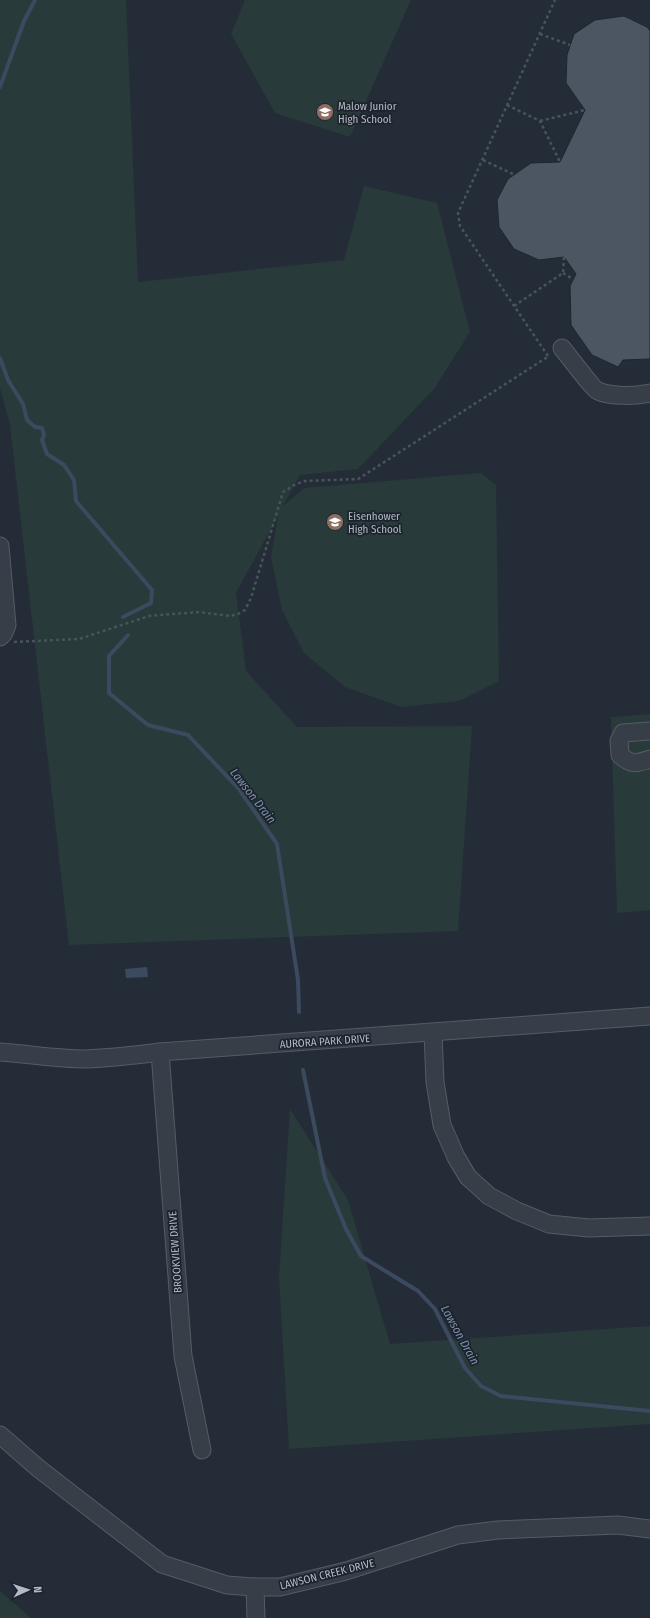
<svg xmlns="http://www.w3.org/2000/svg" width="650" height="1618" font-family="'Fira Sans Condensed',sans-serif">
<rect width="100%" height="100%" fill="#242c37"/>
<g fill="#293a3a">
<path d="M 0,0 L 126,0 L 138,282 L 344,260 L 364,186 L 437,203 L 470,332 L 434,389 L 358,469 L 300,475 L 283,506 L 304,488 L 481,473 L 496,485 L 499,681 L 459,701 L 401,707 L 345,687 L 304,653 L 282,610 L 271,557 L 278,516 L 236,593 L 246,671 L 297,727 L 472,726 L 458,931 L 69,945 L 10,425 L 0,388 Z"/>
<path d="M 245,0 L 411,0 L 350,137 L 275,113 L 231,34 Z"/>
<path d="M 650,714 L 650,910 L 617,913 L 611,717 Z"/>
<path d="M 290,1109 L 348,1200 L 390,1344 L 650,1326 L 650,1424 L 289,1449 L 279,1277 Z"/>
<path d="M 0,1591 L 31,1618 L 0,1618 Z"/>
</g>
<path fill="#3b4a5f" d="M 147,967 L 148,977 L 126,978 L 125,969 Z"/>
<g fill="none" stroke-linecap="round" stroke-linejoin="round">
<g stroke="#3b4a5f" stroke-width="4">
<path d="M 0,87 L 24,21 L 35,0"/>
<path d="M 0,358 L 8,380 L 23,404 L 27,420 L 35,427 L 42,428 L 44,435 L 42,440 L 47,454 L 64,465 L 74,480 L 76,501 L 152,590 L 151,603 L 123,617"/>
<path d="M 128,635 L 109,656 L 109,693 L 148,725 L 188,735 L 239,789 L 277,844 L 298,980 L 299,1012"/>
<path d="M 303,1070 L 325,1178 L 346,1229 L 361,1256 L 418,1291 L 435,1309 L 465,1368 L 481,1386 L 501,1396 L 650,1411"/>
</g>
</g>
<path fill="#4c5663" stroke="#1e252f" d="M 624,16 L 647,27 L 650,31 L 650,359 L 623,360 L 618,367 L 592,355 L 571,325 L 570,286 L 576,274 L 564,257 L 539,260 L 514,249 L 499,227 L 497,200 L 508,179 L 531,163 L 560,162 L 585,110 L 566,83 L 567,55 L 574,34 L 595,20 Z"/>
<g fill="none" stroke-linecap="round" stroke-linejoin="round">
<g stroke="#555c66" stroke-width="19">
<g id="minor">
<path d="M 562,348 C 568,355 593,389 598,391 C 611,397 636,396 650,393"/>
<path d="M 0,546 L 7,625 L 4,633 L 0,637"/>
<path d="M 650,731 L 623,733 L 619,741 L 620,755 C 631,765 636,764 650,759"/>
<path d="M 433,1033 L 435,1082 L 442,1125 L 456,1157 L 468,1177 L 489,1196 L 517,1211 L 549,1224 L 589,1228 L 650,1226"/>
<path d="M 0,1052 C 29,1054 57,1059 86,1059 C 111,1058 136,1055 160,1052 L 650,1016"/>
<path d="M 160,1052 L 183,1356 L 202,1450"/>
<path d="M 0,1435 L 38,1468 L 162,1564 L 227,1585 L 253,1587 L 280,1587 L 346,1571 L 458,1535 L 498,1530 L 618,1525 L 650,1529"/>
<path d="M 255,1587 L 256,1618"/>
</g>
</g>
<g stroke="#455558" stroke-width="2.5" stroke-dasharray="3 3" stroke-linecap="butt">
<path d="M 540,34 L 570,45"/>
<path d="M 507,105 L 540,121 L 560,162"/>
<path d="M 540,121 L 585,110"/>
<path d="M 483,160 L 515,175"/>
<path d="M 563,273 L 573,279"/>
<path d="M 514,306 L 563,273 L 564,257"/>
<path d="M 548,356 L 460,226 L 458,213 L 555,0"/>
<path d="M 14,642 L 79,639 L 149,616 L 198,612 L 230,616 L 238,614 L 245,610 L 251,598 L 283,492 L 296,484 L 305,481 L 358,479 L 549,356"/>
</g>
<use href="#minor" stroke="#373e48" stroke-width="17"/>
</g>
<defs>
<g id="school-disc" transform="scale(0.9)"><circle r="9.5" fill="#8d6e63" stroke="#1c232d"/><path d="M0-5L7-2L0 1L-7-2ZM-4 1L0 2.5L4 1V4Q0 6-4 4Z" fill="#fff"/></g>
</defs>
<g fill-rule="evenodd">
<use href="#school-disc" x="325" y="112"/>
<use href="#school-disc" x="335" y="522"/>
</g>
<g text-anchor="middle" stroke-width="3.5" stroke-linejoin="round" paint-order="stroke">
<g font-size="11" fill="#b2b9c4" stroke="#1c232d" text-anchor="start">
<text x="338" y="110">Malow Junior<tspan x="338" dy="13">High School</tspan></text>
<text x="348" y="520">Eisenhower<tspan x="348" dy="13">High School</tspan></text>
</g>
<g font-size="11" fill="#b2b9c4" stroke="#1c232d">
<text transform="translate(325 1041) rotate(-4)" y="4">AURORA PARK DRIVE</text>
<text transform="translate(175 1252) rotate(-94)" y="4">BROOKVIEW DRIVE</text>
<text transform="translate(327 1574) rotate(-14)" y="4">LAWSON CREEK DRIVE</text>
</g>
<g font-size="12" font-style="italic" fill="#7d90aa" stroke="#1c232d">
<text transform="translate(253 796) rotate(52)" y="4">Lawson Drain</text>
<text transform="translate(460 1335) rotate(61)" y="4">Lawson Drain</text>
</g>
</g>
<g transform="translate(28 1590) rotate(87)" stroke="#1c232d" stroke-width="3" paint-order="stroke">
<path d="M0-3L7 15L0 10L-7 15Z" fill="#b2b9c4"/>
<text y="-6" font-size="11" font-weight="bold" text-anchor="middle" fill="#b2b9c4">N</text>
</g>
</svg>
